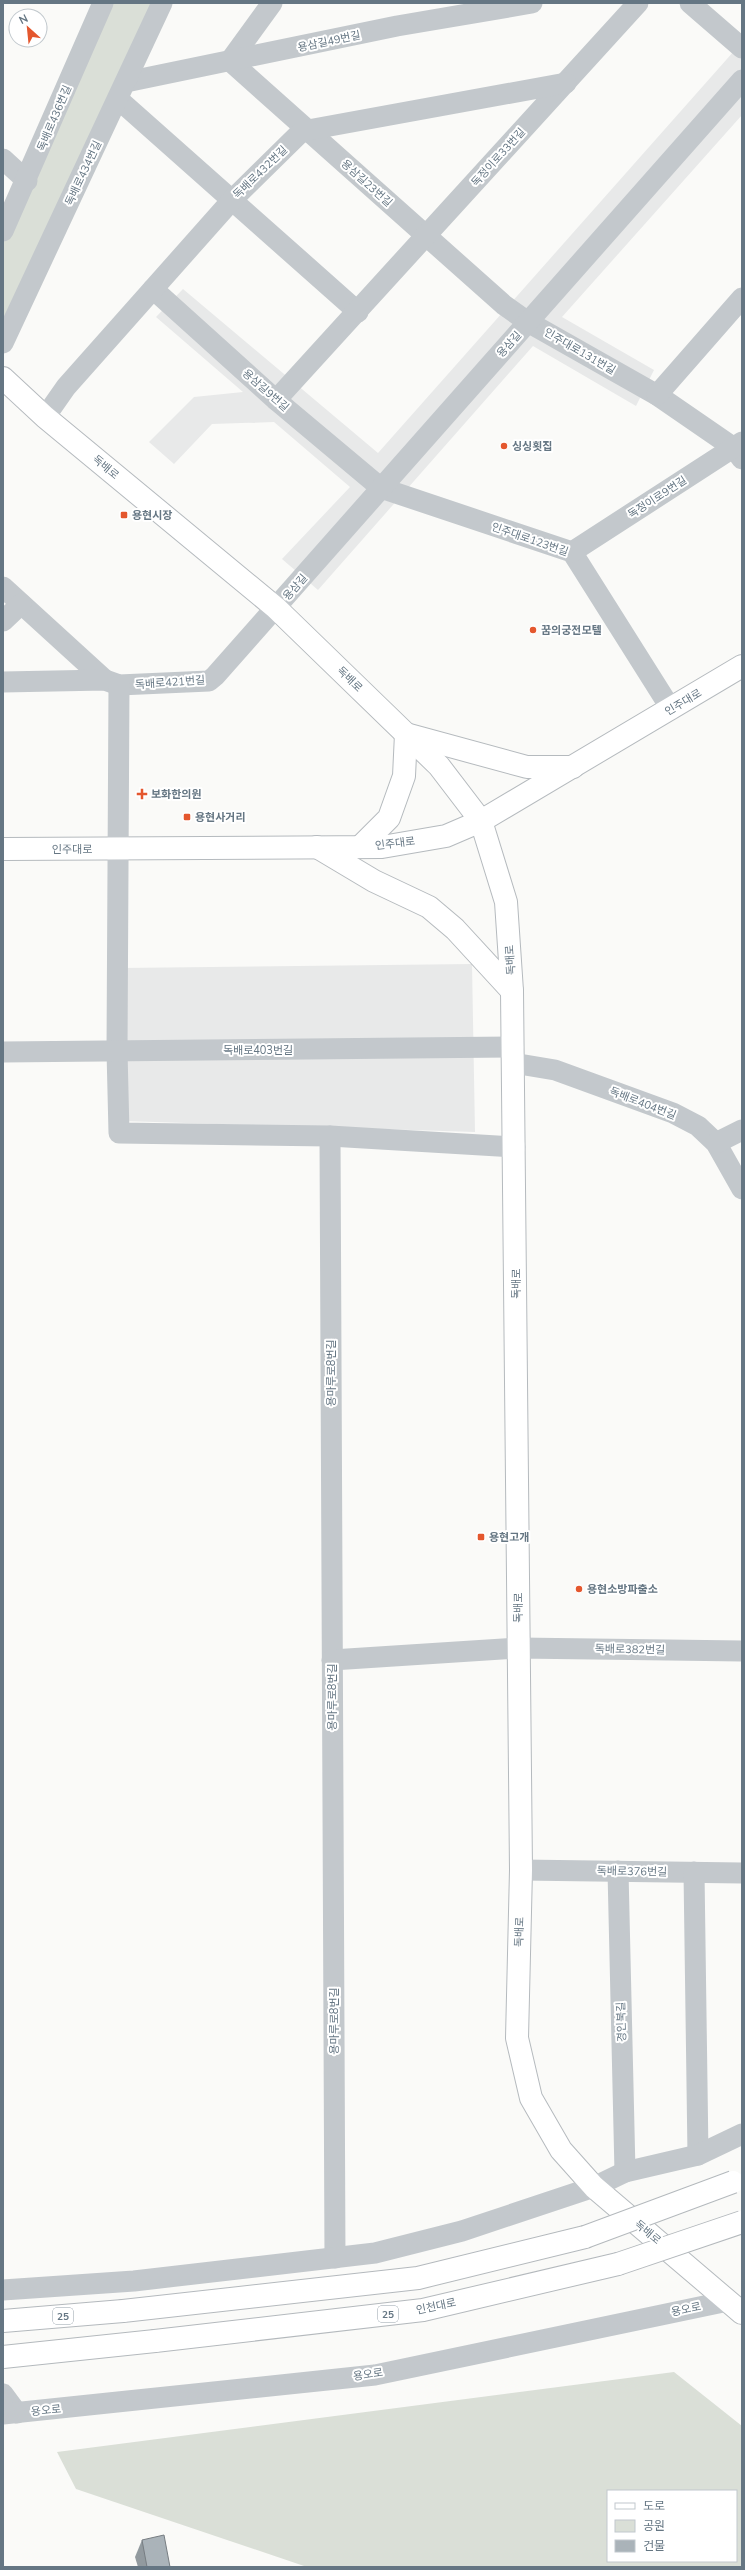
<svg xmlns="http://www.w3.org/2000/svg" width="745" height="2570" font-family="'Nunito Sans','Noto Sans KR',sans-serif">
<rect width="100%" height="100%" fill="#fafaf8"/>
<g fill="#e8e9e9">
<path d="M 742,42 L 742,115 L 562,317 L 654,370 L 636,406 L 533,346 L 318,590 L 282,559 L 350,487 L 274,422 L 212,424 L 174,464 L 149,442 L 194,397 L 243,392 L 156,317 L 183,289 L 378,453 Z"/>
<path d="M 472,964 L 475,1132 L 124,1121 L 121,968 Z"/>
</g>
<g fill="#dadfd7" fill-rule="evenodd">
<path d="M 106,3 L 153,3 L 3,340 L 3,228 Z"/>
<path d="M 674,2372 L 742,2426 L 742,2567 L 307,2567 L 76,2489 L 57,2452 ZM 608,2491 L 736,2491 L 736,2561 L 608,2561 Z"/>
</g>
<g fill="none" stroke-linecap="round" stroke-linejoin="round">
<g stroke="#b5babe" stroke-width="24">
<g id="major">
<path d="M 3,378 L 45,417 L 276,608 L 439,766 L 481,821 L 506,902 L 512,991 L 521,1870 L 517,2038 L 531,2098 L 561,2150 L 594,2187 L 742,2313"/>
<path d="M 361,846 L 389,818 L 404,776 L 406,734 L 527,767 L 573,767"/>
<path d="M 317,847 L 374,881 L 429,907 L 455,929 L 512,991"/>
<path d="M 3,849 L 382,847 L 446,836 L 481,821 L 742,666"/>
</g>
</g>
<g stroke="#b4b9bd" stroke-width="24">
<g id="highway">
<path d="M 123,2311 L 418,2278 L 585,2237"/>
<path d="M 155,2341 L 423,2310 L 618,2264"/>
</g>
</g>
<g stroke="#c3c8cc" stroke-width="21">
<path d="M 272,3 L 230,61 L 504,305 L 528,322 L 657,395 L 734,448 L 742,459"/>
<path d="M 690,3 L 742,48"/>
<path d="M 126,82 L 397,26 L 532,3"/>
<path d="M 118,99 L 358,312"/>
<path d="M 3,159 L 27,181"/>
<path d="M 3,231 L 103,3"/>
<path d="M 153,289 L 276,400 L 381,488 L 572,552 L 671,709"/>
<path d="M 3,343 L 162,3"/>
<path d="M 657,395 L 742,298"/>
<path d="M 276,400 L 638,3"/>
<path d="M 45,417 L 66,387 L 232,200 L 299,134 L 308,130 L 566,83"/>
<path d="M 572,552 L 742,442"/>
<path d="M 3,587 L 105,680"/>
<path d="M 3,621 L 21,604"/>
<path d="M 3,682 L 105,680 L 119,685 L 209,681 L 215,676 L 742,80"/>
<path d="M 119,685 L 117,1051 L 119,1133 L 330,1136 L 515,1147"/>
<path d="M 3,1052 L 513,1047"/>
<path d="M 513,1063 L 555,1070 L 673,1113 L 698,1126 L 716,1143 L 742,1189"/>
<path d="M 330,1136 L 335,2258"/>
<path d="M 716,1143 L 742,1130"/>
<path d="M 332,1660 L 519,1648 L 742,1651"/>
<path d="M 521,1870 L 742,1873"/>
<path d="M 618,1871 L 625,2172"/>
<path d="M 694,1872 L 698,2155"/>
<path d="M 3,2290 L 134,2281 L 375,2253 L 462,2231 L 594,2187 L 625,2172 L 698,2155 L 742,2134"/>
<path d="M 3,2394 L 17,2413"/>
<path d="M 3,2414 L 375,2375 L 728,2301"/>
</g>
<use href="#major" stroke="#fff" stroke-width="22"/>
<use href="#highway" stroke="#fff" stroke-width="22"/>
<g stroke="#b4b9bd" stroke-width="24" stroke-linecap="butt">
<g id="highway-bridge">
<path d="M 585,2237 L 733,2182"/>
<path d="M 618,2264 L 742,2222"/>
<path d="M 3,2321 L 123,2311"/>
<path d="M 3,2357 L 155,2341"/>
</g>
</g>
<use href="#highway-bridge" stroke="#fff" stroke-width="22"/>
</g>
<path fill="#929a9f" d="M 142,2540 L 170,2567 L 138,2567 L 135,2557 Z"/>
<path fill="#aab3b9" stroke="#777d82" d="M 164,2535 L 170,2567 L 147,2567 L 142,2540 Z"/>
<g fill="#e4572e" stroke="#fff" stroke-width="1.5">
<circle cx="504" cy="446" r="4"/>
<rect x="120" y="511" width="8" height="8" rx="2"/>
<circle cx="533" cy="630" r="4"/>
<path d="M140 788h4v4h4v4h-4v4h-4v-4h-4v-4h4z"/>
<rect x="183" y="813" width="8" height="8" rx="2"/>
<rect x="477" y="1533" width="8" height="8" rx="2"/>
<circle cx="579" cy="1589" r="4"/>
</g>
<g text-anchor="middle" stroke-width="4" stroke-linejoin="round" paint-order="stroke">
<g fill="#fff" stroke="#939fa8" stroke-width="1">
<rect x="378" y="2306" width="20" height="16" rx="3"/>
<rect x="53" y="2308" width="20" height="16" rx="3"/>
</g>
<g font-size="10" font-weight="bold" fill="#657683">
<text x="388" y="2318">25</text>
<text x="63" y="2320">25</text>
</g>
<g font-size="11" fill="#657683" stroke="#fff">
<text transform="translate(329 41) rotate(-12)" y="4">용삼길49번길</text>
<text transform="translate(54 118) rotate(-67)" y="4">독배로436번길</text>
<text transform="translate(498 157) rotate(-48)" y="4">독정이로33번길</text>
<text transform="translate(260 172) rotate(-44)" y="4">독배로432번길</text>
<text transform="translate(83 173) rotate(-65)" y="4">독배로434번길</text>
<text transform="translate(367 183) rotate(42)" y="4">용삼길23번길</text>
<text transform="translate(509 344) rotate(-48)" y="4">용삼길</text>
<text transform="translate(580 351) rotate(30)" y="4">인주대로131번길</text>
<text transform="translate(266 390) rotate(41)" y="4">용삼길9번길</text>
<text transform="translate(106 467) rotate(40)" y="4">독배로</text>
<text transform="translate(657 497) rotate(-33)" y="4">독정이로9번길</text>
<text transform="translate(530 539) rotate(19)" y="4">인주대로123번길</text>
<text transform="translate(295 587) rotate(-49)" y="4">용삼길</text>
<text transform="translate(350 679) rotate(44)" y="4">독배로</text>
<text transform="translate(170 682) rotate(-4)" y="4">독배로421번길</text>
<text transform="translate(683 702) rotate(-31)" y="4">인주대로</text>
<text transform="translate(395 843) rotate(-7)" y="4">인주대로</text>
<text x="72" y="853">인주대로</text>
<text transform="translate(510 960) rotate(-94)" y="4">독배로</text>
<text x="258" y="1054">독배로403번길</text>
<text transform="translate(643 1103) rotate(21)" y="4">독배로404번길</text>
<text transform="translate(516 1284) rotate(-90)" y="4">독배로</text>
<text transform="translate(331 1373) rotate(-90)" y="4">용마루로8번길</text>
<text transform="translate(518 1608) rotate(-90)" y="4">독배로</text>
<text transform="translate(630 1649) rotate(1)" y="4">독배로382번길</text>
<text transform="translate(332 1697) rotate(-90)" y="4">용마루로8번길</text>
<text transform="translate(632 1871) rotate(1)" y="4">독배로376번길</text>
<text transform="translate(519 1932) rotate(-88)" y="4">독배로</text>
<text transform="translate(334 2021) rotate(-90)" y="4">용마루로8번길</text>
<text transform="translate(621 2022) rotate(-92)" y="4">경인북길</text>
<text transform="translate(648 2232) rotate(40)" y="4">독배로</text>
<text transform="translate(436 2306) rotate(-12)" y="4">인천대로</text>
<text transform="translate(686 2309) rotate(-12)" y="4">용오로</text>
<text transform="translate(368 2374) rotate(-9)" y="4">용오로</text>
<text transform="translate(46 2410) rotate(-6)" y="4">용오로</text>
</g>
<g font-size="11" font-weight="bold" fill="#657683" stroke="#fff" text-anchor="start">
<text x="512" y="450">싱싱횟집</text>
<text x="132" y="519">용현시장</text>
<text x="541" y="634">꿈의궁전모텔</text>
<text x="151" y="798">보화한의원</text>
<text x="195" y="821">용현사거리</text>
<text x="489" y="1541">용현고개</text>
<text x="587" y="1593">용현소방파출소</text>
</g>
</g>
<rect width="745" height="2570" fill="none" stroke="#657683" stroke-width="8"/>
<rect x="607" y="2490" width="130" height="72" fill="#ffffff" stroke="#c1c8cd"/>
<rect x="615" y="2503" width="20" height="6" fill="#ffffff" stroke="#c1c8cd"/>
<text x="643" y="2510" font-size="12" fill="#657683">도로</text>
<rect x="615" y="2520" width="20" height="12" fill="#dadfd7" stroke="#c1c8cd"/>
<text x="643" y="2530" font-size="12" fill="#657683">공원</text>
<rect x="615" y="2540" width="20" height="12" fill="#aab3b9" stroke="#c1c8cd"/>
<text x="643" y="2550" font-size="12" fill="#657683">건물</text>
<g transform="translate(28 28) rotate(333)"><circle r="19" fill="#ffffff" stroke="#c1c8cd"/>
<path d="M0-3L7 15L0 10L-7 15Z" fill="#e4572e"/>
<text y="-6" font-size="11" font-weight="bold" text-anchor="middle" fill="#657683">N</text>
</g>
</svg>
